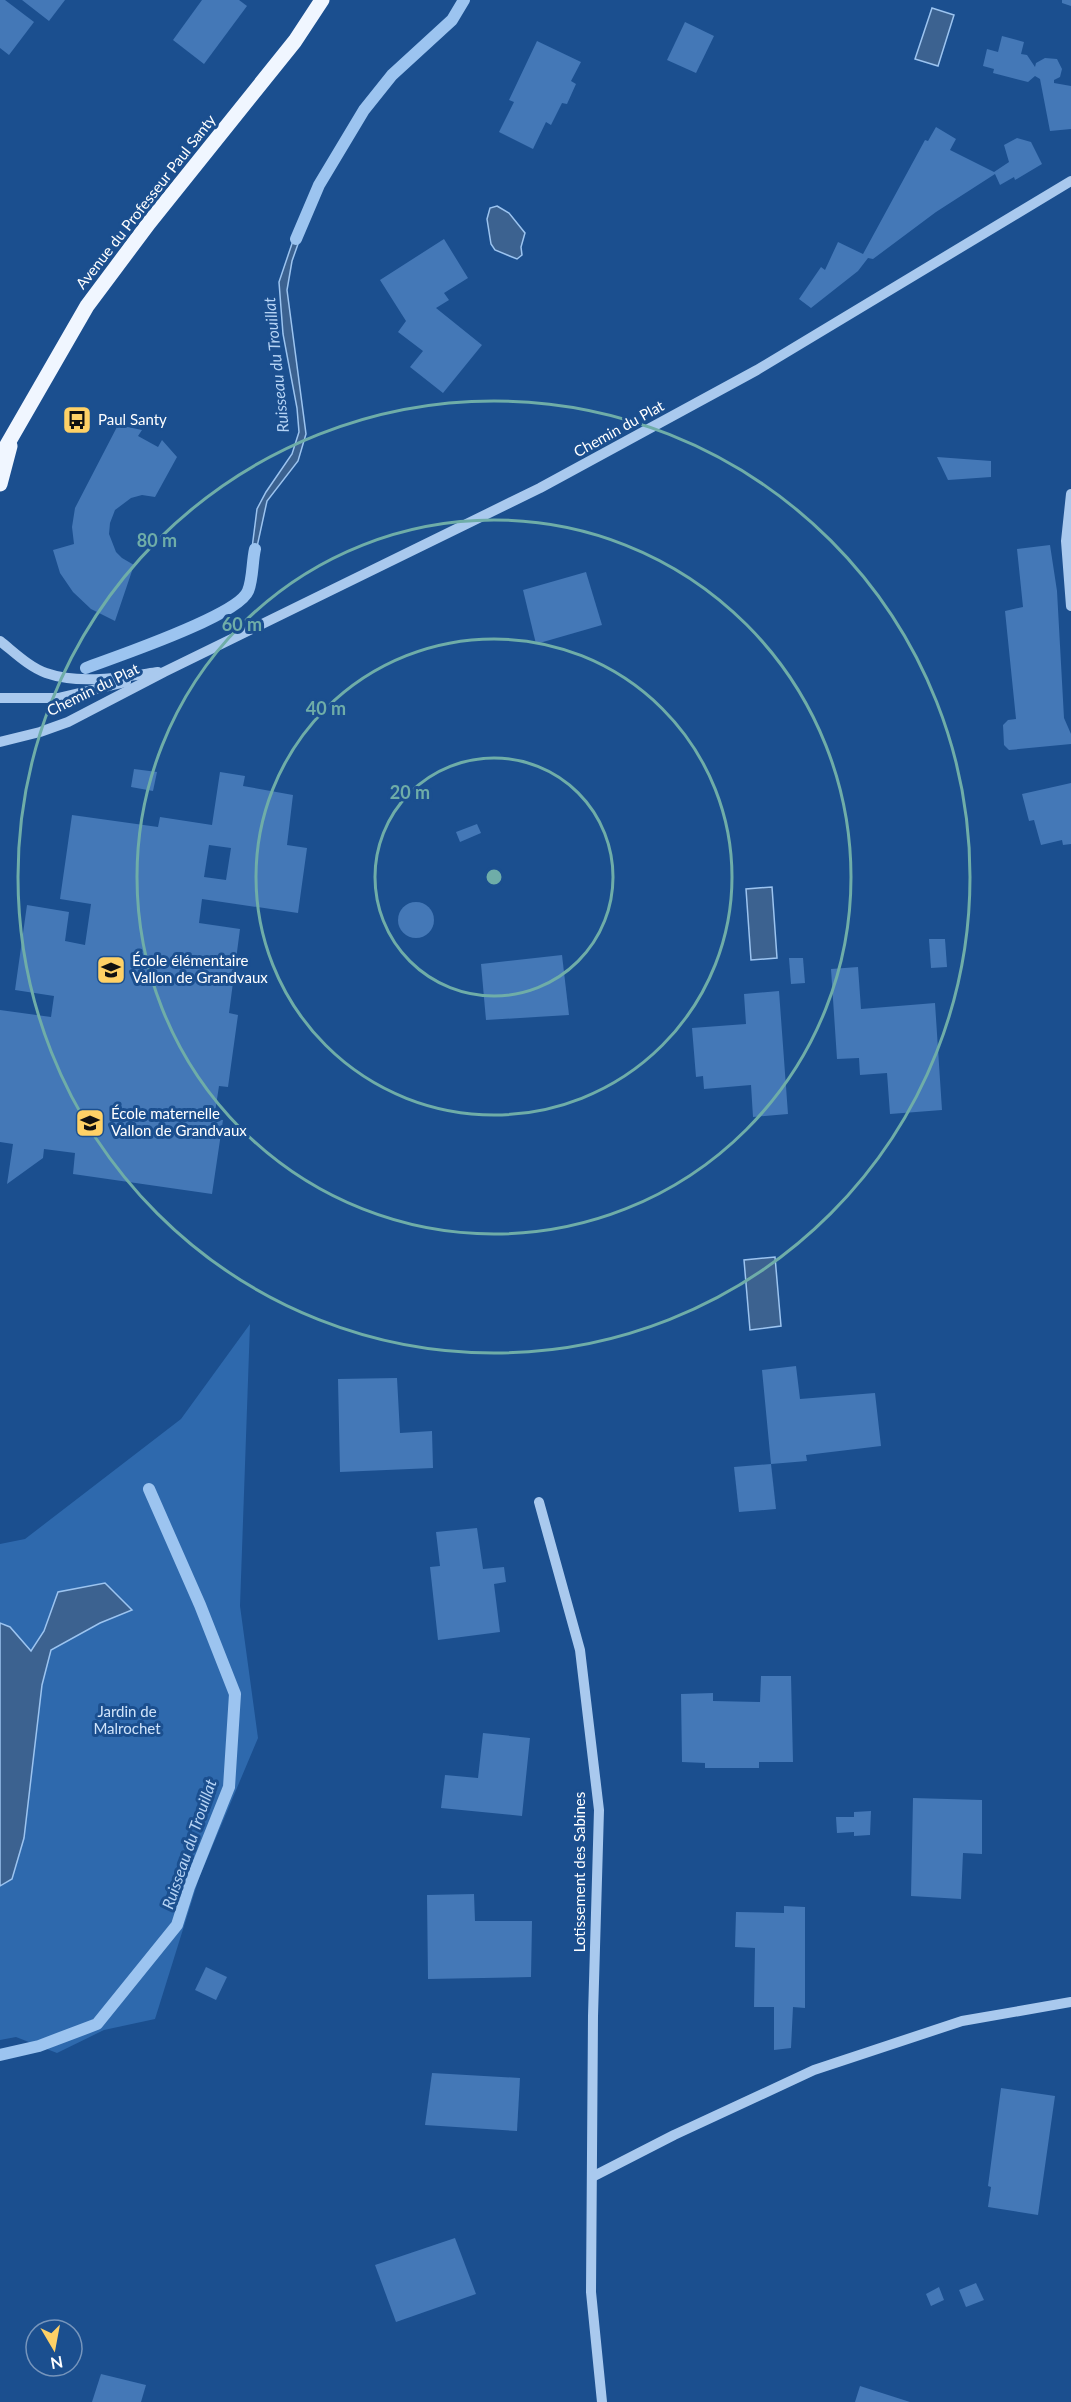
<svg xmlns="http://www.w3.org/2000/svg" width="1071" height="2402" font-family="Lato,sans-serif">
<rect width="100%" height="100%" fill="#1b4f8f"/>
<path fill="#2e69ad" d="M 250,1324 L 240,1606 L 258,1738 L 199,1878 L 155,2019 L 104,2030 L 57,2053 L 16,2037 L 0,2040 L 0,1544 L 25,1539 L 181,1419 Z"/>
<g fill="#3c6290" stroke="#9cc4f0" stroke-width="1.5">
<path d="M 932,8 L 954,15 L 938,66 L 915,59 Z"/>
<path d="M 497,206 L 509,213 L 525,233 L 521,247 L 522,255 L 517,259 L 495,250 L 491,244 L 487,219 L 490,208 Z"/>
<path d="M 299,223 L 304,227 L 292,261 L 287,290 L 306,434 L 298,461 L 267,501 L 253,565 L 250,564 L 257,509 L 266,492 L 292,454 L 299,432 L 297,408 L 283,334 L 279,282 Z"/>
<path d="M 772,887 L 777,958 L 751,960 L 746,889 Z"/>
<path d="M 775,1257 L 781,1326 L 750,1330 L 744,1260 Z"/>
<path d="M 105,1583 L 132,1610 L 100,1623 L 51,1650 L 42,1685 L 24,1838 L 12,1879 L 0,1886 L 0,1623 L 10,1627 L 31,1651 L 44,1631 L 58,1592 Z"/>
<path d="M 36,2044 L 40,2046 L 0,2055 L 0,2051 Z"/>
</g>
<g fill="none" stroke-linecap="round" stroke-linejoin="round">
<g stroke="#9cc4f0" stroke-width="12">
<path d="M 296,239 L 319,185 L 364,110 L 392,75 L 452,20 L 464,0"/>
<path d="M 86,668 C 115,657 238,616 248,591 C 253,579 252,562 255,549"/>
<path d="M 0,2055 L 39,2046 L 97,2024 L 177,1925 L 189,1887 L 229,1787 L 235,1694 L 200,1605 L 149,1489"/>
</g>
</g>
<g fill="#4478b7" fill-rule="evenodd">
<path d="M 0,0 L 5,0 L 34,22 L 9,55 L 0,48 Z"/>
<path d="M 22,0 L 65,0 L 49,21 Z"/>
<path d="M 202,0 L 239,0 L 247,6 L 204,64 L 173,40 Z"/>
<path d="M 1062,0 L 1071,0 L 1071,6 L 1062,3 Z"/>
<path d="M 685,22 L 714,36 L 696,73 L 667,60 Z"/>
<path d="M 1002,36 L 1024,42 L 1021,54 L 1027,55 L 1035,67 L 1036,63 L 1045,58 L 1057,59 L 1062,69 L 1060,77 L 1054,80 L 1054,83 L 1071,86 L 1071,129 L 1050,131 L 1040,79 L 1035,76 L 1028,82 L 993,73 L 994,69 L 983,66 L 987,49 L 998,52 Z"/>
<path d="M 537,41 L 581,62 L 571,81 L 576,84 L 567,104 L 562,103 L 551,125 L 546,122 L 533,149 L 499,132 L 514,102 L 509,100 Z"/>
<path d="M 936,127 L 956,139 L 950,150 L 994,172 L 1009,162 L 1004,145 L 1017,138 L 1031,142 L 1042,164 L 1015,180 L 1014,177 L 1000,185 L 995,174 L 936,212 L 873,259 L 868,258 L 858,271 L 811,308 L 799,299 L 821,267 L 825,270 L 838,242 L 863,254 L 925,140 L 928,141 Z"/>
<path d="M 444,239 L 468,278 L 444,293 L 449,300 L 436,308 L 482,345 L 443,393 L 410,367 L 423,351 L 398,332 L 406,321 L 380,280 Z"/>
<path d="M 118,425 L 142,430 L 138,436 L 158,447 L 162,440 L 177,457 L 155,497 L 142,495 L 131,498 L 115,510 L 110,523 L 109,534 L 116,552 L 122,558 L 134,565 L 115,621 L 91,609 L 73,592 L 60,573 L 53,550 L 74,544 L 72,527 L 75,508 Z"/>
<path d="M 937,457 L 991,461 L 991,477 L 948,480 Z"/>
<path d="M 1050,545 L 1057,591 L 1064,718 L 1071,734 L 1071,744 L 1009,750 L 1004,745 L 1003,725 L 1008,720 L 1016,719 L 1005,611 L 1023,607 L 1017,549 Z"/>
<path d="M 586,572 L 602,625 L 536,644 L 523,590 Z"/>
<path d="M 134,769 L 157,772 L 153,791 L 131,787 Z"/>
<path d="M 220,772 L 245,776 L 243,786 L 293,795 L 287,845 L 307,848 L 298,913 L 202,899 L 199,923 L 240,929 L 229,1013 L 238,1015 L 228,1087 L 219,1086 L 214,1119 L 223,1120 L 212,1194 L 73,1174 L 75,1153 L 44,1149 L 43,1158 L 7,1184 L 13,1144 L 0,1142 L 0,1010 L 51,1017 L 54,996 L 15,990 L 27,905 L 69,912 L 65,941 L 85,945 L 91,904 L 60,899 L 72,815 L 158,827 L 160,817 L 212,825 ZM 209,845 L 231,848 L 226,880 L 204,877 Z"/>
<path d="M 1071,783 L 1071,844 L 1063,845 L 1062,840 L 1041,845 L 1034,820 L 1029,821 L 1022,794 Z"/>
<path d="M 477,824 L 481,833 L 460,842 L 456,832 Z"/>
<circle cx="416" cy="920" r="18"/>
<path d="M 929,939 L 945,939 L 947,967 L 931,968 Z"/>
<path d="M 562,955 L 569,1015 L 486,1020 L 481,964 Z"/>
<path d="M 789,958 L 803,958 L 805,983 L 791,984 Z"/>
<path d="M 858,967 L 861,1009 L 935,1003 L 942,1110 L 890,1114 L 887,1073 L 860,1075 L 859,1058 L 837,1059 L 831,969 Z"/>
<path d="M 779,991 L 788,1114 L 753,1117 L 751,1085 L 704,1089 L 703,1076 L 696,1077 L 692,1028 L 746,1024 L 744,994 Z"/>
<path d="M 796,1366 L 800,1399 L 875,1393 L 881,1446 L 806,1455 L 807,1461 L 771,1464 L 762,1370 Z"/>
<path d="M 397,1378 L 400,1433 L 432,1431 L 433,1468 L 340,1472 L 338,1379 Z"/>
<path d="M 771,1464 L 776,1509 L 739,1512 L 734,1467 Z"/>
<path d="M 477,1528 L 483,1569 L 504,1567 L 506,1582 L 494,1584 L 500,1632 L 438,1640 L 430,1567 L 440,1566 L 436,1532 Z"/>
<path d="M 761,1676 L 791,1676 L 793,1762 L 759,1762 L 759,1768 L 705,1768 L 705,1763 L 682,1762 L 681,1694 L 713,1693 L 713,1701 L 760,1702 Z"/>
<path d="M 483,1733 L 530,1738 L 522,1816 L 441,1808 L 445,1775 L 478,1778 Z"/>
<path d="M 913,1798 L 982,1800 L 982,1854 L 963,1853 L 961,1899 L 911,1896 Z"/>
<path d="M 871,1811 L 870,1835 L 854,1836 L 854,1832 L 837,1833 L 836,1817 L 854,1817 L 854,1812 Z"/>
<path d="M 474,1894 L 475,1921 L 532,1921 L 531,1977 L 428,1979 L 427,1895 Z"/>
<path d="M 784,1906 L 805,1907 L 805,2008 L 793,2007 L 791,2048 L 774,2050 L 774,2007 L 754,2007 L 755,1948 L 735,1947 L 736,1912 L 784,1913 Z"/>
<path d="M 206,1967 L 227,1977 L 216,2000 L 195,1990 Z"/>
<path d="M 432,2073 L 520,2078 L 517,2131 L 425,2125 Z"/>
<path d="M 1001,2088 L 1055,2096 L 1038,2215 L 988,2207 L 991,2187 L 988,2186 Z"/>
<path d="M 455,2238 L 476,2294 L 396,2322 L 375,2265 Z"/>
<path d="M 976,2283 L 984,2300 L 966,2307 L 959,2290 Z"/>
<path d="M 939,2287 L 944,2300 L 931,2306 L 926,2294 Z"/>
<path d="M 101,2374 L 146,2385 L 141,2402 L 92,2402 Z"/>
<path d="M 860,2386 L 910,2402 L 855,2402 Z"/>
</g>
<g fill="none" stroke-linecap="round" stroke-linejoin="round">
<g stroke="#a9c9ee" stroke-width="10">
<path d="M 1071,494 L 1066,541 L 1071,606"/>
<path d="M 0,641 C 14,652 29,667 46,673 C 80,685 122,677 158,672"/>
<path d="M 0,698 L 58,698 L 126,682"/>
<path d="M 0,742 L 40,732 L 68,722 L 164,672 L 540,488 L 757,370 L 1071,181"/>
<path d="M 539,1502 L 580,1650 L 599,1810 L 593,2016 L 591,2292 L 602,2402"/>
<path d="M 594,2176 L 674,2135 L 814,2070 L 962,2021 L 1071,2002"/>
</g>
<g stroke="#f0f6ff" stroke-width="15">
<path d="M 0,457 L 87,306 L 149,223 L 295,41 L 322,0"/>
<path d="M 0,484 L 10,446"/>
</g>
</g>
<g fill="none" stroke="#6fada8" stroke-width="3">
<circle cx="494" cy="877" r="119"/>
<circle cx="494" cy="877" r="238"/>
<circle cx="494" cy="877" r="357"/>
<circle cx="494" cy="877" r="476"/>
</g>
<defs>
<g id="bus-square" transform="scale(1.5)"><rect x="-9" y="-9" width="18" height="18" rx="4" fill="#ffd166" stroke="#1b4f8f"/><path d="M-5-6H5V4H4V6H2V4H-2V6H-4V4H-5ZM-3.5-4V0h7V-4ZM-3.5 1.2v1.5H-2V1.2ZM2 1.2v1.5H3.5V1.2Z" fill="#111"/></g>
<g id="school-square" transform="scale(1.5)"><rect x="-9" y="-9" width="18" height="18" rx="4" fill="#ffd166" stroke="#1b4f8f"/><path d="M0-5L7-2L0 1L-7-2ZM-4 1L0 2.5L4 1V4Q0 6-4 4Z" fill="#111"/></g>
</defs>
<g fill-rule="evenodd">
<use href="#bus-square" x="77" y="420"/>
<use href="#school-square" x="111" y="970"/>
<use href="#school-square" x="90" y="1123"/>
</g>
<g text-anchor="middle" stroke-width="6" stroke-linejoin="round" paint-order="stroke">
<g font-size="15" fill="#fff" stroke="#1b4f8f">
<text transform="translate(146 202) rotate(-52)" y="5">Avenue du Professeur Paul Santy</text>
<text transform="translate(619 429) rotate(-29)" y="5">Chemin du Plat</text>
<text transform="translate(93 690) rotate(-26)" y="5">Chemin du Plat</text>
<text transform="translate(580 1872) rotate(-90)" y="5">Lotissement des Sabines</text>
</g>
<g font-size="15" fill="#fff" stroke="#1b4f8f" text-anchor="start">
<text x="98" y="425">Paul Santy</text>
<text x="132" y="966">École élémentaire<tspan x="132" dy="17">Vallon de Grandvaux</tspan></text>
<text x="111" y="1119">École maternelle<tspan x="111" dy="17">Vallon de Grandvaux</tspan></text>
</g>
<g font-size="15" fill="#cfe3fa" stroke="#1b4f8f">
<text x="127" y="1717">Jardin de<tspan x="127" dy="17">Malrochet</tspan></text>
</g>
<g font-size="16" font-style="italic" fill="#b5d3f5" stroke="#1b4f8f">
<text transform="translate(276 365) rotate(-96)" y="6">Ruisseau du Trouillat</text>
<text transform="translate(189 1844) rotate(-71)" y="6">Ruisseau du Trouillat</text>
</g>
</g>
<circle cx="494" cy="877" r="9" fill="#6fada8" stroke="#1b4f8f" stroke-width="3"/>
<g font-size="18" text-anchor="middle" font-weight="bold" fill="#6fada8" stroke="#1b4f8f" stroke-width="6" stroke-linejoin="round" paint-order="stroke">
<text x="157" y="547">80 m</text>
<text x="242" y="631">60 m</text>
<text x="326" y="715">40 m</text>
<text x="410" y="799">20 m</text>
</g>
<g transform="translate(54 2348) rotate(170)"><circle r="28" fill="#1b4f8f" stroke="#7695bc" stroke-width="1.5"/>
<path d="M0-4.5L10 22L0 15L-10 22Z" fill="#ffd166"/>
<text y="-9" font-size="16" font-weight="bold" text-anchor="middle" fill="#ffffff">N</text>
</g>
</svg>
